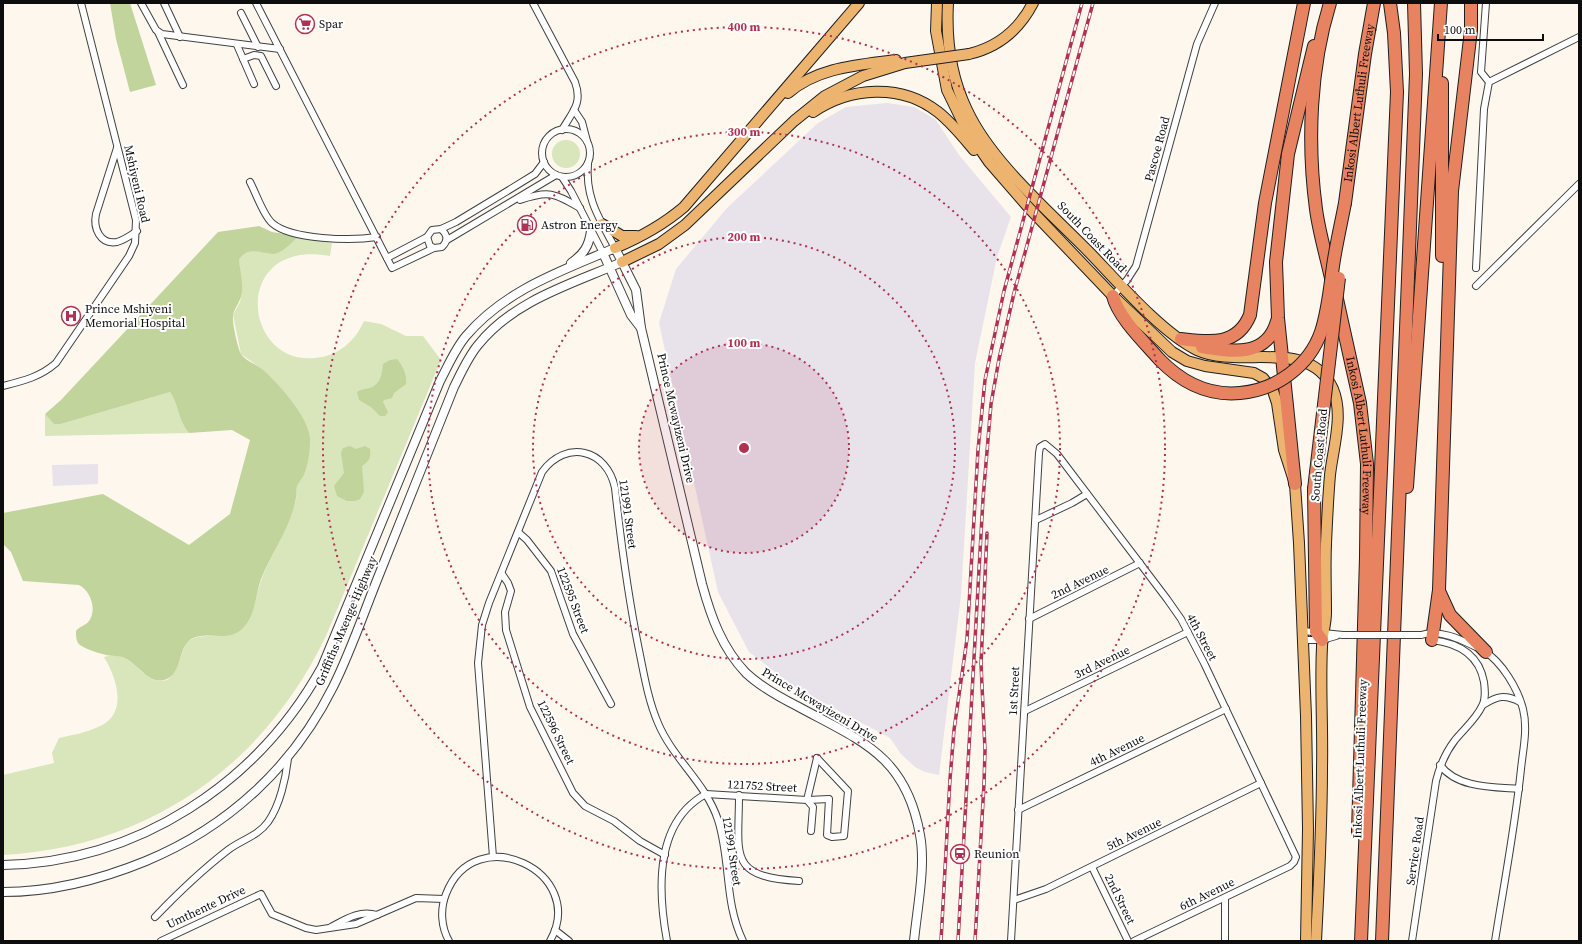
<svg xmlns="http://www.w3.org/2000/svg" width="1582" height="944" font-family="'Source Serif 4',serif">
<rect width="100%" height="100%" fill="#fdf7ee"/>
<g fill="#e8e2eb">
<path d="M 887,103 L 914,107 L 935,119 L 959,155 L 1011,217 L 997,257 L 975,363 L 961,595 L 939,775 L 925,772 L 915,767 L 901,754 L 890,738 L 796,688 L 749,652 L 718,592 L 659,323 L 676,269 L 727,208 L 818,123 L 846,107 Z"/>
<path d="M 98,464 L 98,484 L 53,486 L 52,465 Z"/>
</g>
<g fill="#d9e5ba">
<circle cx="566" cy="154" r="14"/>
<path d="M 298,236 L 332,243 L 330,256 C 228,237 242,373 322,357 C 342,353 356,339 364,321 L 381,324 L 406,336 L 423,336 L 441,360 L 326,636 C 263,767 148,847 3,855 L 3,775 L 54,763 L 52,753 L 59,738 C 72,735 86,733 98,727 C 129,715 117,678 104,657 C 109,656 117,655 122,657 C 136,662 144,680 160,681 C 178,682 179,655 186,644 C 197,628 227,644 242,628 C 255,615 255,596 261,581 C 267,563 277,548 284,532 C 289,522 293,511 296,500 C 297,495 296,490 297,485 C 299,481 303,476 305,472 L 262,369 L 241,354 L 233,315 L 240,302 L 242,291 L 239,260 C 247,247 261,251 274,254 Z"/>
<path d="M 170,392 C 179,405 178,421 189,433 L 45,436 L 45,414 L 54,423 L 61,424 Z"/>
</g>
<g fill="#c1d49b">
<path d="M 110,3 L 130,3 L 156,85 L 130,92 L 116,39 Z"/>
<path d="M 259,226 L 272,232 L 298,236 C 293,242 281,254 273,254 C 260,253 248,246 239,260 C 240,270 243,282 242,292 C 241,301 235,307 233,315 C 232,323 237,344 240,352 C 243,360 256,364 262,369 C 278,383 311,419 310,441 C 310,450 308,464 305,472 C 304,477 299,481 297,486 C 296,490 297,494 296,498 C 291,527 272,552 261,579 C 255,595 256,616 242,629 C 227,643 207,630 191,639 C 177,648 183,675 164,680 C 145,685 135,656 116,656 C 106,656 89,651 80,645 C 76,642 76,636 76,631 C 80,626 85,626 89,621 C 97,610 91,591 79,585 L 23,581 L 11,552 L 3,544 L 3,513 L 103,494 L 189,545 L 230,514 L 250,440 L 232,430 L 189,433 C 178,421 179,405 170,392 L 61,424 L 54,424 L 45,414 L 61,400 L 218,232 Z"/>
<path d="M 397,359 C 403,366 407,375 406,384 L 394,393 L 392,398 L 384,400 L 383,402 L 388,412 L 385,416 L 380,416 L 371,407 L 359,400 L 357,392 C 362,389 365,389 370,388 C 381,384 382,374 383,364 L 390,360 Z"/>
<path d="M 350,446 L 356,449 L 365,446 L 370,449 C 371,458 370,460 362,466 L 364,492 L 360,499 L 355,501 L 347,501 L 337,496 L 334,486 L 344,473 L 341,453 L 343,448 Z"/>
</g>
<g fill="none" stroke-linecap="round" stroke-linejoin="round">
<g stroke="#404040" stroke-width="8">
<g id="minor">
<path d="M 141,3 L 156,30 L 162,34 L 280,49"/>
<path d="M 164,3 L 180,37"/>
<path d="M 256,3 L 392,268 L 434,248"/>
<path d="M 533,3 L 575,82 C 583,104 572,112 562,130"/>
<path d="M 1486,3 L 1481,72 L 1489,82"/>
<path d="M 241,13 L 258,47"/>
<path d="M 158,32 L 183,85"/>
<path d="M 237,45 L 254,84"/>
<path d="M 243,59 L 254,55 L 261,56 L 276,86"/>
<path d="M 574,110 L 582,122 L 587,141"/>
<circle cx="566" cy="153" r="24"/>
<path d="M 117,148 L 96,214 C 93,228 100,245 117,242 C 124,240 130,236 137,231"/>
<path d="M 588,163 C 585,198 599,218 615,248"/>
<path d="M 562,177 L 571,191 L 603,253"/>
<path d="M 250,182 C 256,193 263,215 272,223 C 291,240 352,241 377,237"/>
<path d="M 520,200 C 549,190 554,193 580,208"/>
<path d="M 427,237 L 430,246 L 434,248 L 442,247 C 448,241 448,235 441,229"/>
<path d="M 447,240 L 556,175"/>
<path d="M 387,258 L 427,237 L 432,230 L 441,229 L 456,222 L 509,190 L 535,174 L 544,162"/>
<path d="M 1476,268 L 1484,109 L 1489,82 L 1579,37"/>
<path d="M 1476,286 L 1579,184"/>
<path d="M 1113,296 L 1127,280 L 1136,266 L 1197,44 L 1215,3"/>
<path d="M 3,386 C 23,381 40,377 56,363 L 129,256 L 135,243 L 136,220 L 81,3"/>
<path d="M 1036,520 L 1072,503 L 1087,494"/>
<path d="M 518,532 L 527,540 L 551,571 L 573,634 L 611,704"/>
<path d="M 502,574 L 508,583 L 511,591 L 505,612 L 506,630 L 530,707 L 573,793 L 585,806 L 614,821 L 640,841 L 665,855"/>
<path d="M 1029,619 L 1140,563"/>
<path d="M 1303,631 L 1343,635"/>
<path d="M 1421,635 C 1439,629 1460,639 1476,647"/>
<path d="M 1303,640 L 1322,640 L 1336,636"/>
<path d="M 1484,651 C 1502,662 1518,689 1523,709 C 1528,729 1523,749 1521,769 C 1515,827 1504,884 1495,941"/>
<path d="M 1483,705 C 1497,696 1505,694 1520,702"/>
<path d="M 1025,711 L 1188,632"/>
<path d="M 1440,765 C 1457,788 1492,787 1519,789"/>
<path d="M 739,795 C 739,855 727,877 799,881"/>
<path d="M 807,800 L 817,758"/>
<path d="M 808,800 L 829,799 L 827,835 L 832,837 L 844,836 L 848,791 L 817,758"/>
<path d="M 1018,810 L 1226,709"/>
<path d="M 493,857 L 478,663 L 482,625 L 489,603 L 542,472 C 566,439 607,449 615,488 C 621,543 628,596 639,650 C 644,674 648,700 658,723 C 673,759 706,783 718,820 C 731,861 724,902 743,941"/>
<path d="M 1092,867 L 1128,941"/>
<path d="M 1014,900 L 1046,889 L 1261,783"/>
<path d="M 155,917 C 178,893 202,870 228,850 C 241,840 258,836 268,822 C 280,805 286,778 288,758"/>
<path d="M 331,927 C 346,919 359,910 377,915"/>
<path d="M 555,930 L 569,941"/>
<path d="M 161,941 L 261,894 L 272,914 L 306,928 L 316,930 L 356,924 L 416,898 L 444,899"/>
<path d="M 449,941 C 441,927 440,909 446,894 C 475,818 589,872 550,941"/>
<path d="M 667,941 C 658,892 654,822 706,794 L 807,800 L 813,807 L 811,831"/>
<path d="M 1011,941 L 1039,453 L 1040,447 L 1045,444 L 1057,454 L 1167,599 L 1181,619 L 1204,663 L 1296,857 L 1294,862 L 1290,866 L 1134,941"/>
<path d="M 1225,941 L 1225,898"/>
<path d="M 1412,941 L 1436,781 C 1440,765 1445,753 1455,740 C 1464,729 1476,719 1482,706 C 1486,699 1485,690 1484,682 C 1479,654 1458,643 1432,640"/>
</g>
</g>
<g stroke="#404040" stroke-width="10">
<g id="tertiary">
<path d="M 603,253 L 631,315 L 641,328"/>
<path d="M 571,263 C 584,254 589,246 591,231"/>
<path d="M 3,865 C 138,862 257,784 322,667 L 440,381 C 448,366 455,349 466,336 C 505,290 561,271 615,248 L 636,290 L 641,328 L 702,584 C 711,617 722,648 746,673 C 761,687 779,697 797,706 C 861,741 906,755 920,835 C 926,866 917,909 914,941"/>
<path d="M 3,892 C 51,892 102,879 146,861 C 228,827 293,767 333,687 C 351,651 364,612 379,575 C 404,512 429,450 454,387 C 461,373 468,357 478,345 C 514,300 572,284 622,262"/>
</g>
</g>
<g stroke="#1e1e1e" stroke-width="12">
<g id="primary">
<path d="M 937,3 L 936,31 L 947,90 L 965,127 L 989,162 L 1029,208 L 1113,296 L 1172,352 L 1187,361 L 1205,366 L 1254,373 L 1263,378 L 1273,391 L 1277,403 L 1284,450 L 1295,484 L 1299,543 L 1306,716 L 1308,829 L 1306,941"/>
<path d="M 948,3 C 946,39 951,77 967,110 C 991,162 1050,212 1090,253 C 1118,282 1162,333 1197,350 C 1240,370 1309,336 1333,389 C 1344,415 1333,448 1330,475 C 1328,498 1327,521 1326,544 C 1325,567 1326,590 1326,613 C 1326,624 1322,636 1322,647 C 1320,687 1323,728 1322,768 C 1322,826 1319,883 1316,941"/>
<path d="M 969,54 C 999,47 1019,30 1033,3"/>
<path d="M 788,93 C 818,67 859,65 896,60"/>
<path d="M 813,112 C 850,87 901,83 938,112 C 952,123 963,137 974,150"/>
<path d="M 602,224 L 622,236 L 636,236"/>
<path d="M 615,248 C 641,237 663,225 684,207 L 859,3"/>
<path d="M 622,262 L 659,244 L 685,225 L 794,121 L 825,96 L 863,76 L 905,63"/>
</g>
</g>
<g stroke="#1e1e1e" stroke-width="14">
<g id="motorway">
<path d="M 1330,3 C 1310,68 1307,142 1316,209 C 1319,232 1326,255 1331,278"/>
<path d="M 1442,83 L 1442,256"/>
<path id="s1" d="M 1345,203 L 1365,54 L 1374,3"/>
<path d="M 1113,296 C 1118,317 1145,343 1159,359"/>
<path id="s2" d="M 1337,299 L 1360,403 L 1367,464 L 1366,557 L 1358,832"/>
<path d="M 1181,339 C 1208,342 1237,347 1250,315 L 1265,203 L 1304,3"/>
<path d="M 1202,347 C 1231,352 1267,358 1277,321"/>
<path d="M 1295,484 L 1278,318 L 1276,262 L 1288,154 L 1314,46"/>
<path d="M 1407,487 L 1441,3"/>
<path d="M 1314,489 L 1316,632 L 1322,640"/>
<path d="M 1439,591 L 1450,615 L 1486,652"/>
<path d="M 1432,640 L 1439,590 L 1452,191 L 1471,30 L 1471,3"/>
<path d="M 1361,941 L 1397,92 L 1394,33 L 1390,3"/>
<path d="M 1382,941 L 1416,74 L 1414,3"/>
</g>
</g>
<use href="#minor" stroke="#fff" stroke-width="6"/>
<use href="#tertiary" stroke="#fff" stroke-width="8"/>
<use href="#primary" stroke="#edb46f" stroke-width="10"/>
<use href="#motorway" stroke="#e88362" stroke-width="12"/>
<g stroke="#b03151" stroke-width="3.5">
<g id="rail">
<path d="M 941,941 L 950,779 L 954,730 L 967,639 L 978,450 L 985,380 L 1004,291 L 1082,3"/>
<path d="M 958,941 L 983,499 L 991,404 L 999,359 L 1014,293 L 1093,3"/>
<path d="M 975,941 L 984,784 L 985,750 L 981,664 L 987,533"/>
</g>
</g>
<use href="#rail" stroke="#fff" stroke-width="2" stroke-dasharray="6" stroke-linecap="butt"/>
<g stroke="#404040" stroke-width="8" stroke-linecap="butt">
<path id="minor-bridge" d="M 1343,635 L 1421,635"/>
</g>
<g stroke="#1e1e1e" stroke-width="12" stroke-linecap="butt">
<path id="primary-bridge" d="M 905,63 L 969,54"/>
</g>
<g stroke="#1e1e1e" stroke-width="14" stroke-linecap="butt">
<g id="motorway-bridge">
<path d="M 1159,359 C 1181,382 1208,396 1240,393 C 1276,390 1309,366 1321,332 C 1328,311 1330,288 1333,266 C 1336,245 1341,224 1345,203"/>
<path d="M 1314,489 L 1339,278"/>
</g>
</g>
<use href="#minor-bridge" stroke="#fff" stroke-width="6"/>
<use href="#primary-bridge" stroke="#edb46f" stroke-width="10"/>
<use href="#motorway-bridge" stroke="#e88362" stroke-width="12"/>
</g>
<circle cx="744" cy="448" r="105" fill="#b03151" fill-opacity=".12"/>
<g fill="none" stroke="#b03151" stroke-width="2" stroke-dasharray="2 4">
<circle cx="744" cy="448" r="105"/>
<circle cx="744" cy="448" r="211"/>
<circle cx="744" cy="448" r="316"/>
<circle cx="744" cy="448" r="421"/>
</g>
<defs>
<g id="supermarket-ring" transform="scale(1)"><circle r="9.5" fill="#fff" stroke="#b03151" stroke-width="1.5"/><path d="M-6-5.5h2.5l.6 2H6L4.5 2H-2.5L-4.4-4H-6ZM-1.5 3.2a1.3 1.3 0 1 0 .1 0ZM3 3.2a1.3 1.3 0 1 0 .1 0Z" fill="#b03151"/></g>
<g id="fuel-ring" transform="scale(1)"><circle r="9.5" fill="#fff" stroke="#b03151" stroke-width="1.5"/><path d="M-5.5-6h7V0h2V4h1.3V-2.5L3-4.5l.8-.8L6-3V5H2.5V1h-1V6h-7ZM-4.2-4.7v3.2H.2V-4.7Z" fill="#b03151"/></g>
<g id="hospital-ring" transform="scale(1)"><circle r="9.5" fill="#fff" stroke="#b03151" stroke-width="1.5"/><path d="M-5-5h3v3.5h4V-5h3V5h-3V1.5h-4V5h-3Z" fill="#b03151"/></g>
<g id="station-ring" transform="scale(1)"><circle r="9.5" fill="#fff" stroke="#b03151" stroke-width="1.5"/><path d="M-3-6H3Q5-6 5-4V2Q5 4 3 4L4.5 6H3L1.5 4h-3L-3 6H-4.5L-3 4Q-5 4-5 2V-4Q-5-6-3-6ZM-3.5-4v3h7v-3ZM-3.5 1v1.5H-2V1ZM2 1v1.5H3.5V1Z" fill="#b03151"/></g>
</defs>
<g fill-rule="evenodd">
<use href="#supermarket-ring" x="305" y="24"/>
<use href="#fuel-ring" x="527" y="225"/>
<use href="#hospital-ring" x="71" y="316"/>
<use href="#station-ring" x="960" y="854"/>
</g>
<g text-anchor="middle" stroke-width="4" stroke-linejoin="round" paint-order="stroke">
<g font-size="12" fill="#0d0d0d" stroke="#fff" text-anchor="start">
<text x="319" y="28">Spar</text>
<text x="541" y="229">Astron Energy</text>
<text x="85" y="313">Prince Mshiyeni<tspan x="85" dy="14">Memorial Hospital</tspan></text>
<text x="974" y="858">Reunion</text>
</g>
<g font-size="12" fill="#0d0d0d" stroke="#fff">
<text dy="4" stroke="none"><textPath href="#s1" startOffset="101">Inkosi Albert Luthuli Freeway</textPath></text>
<text transform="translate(1157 149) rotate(-75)" y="4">Pascoe Road</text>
<text transform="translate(137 184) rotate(77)" y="4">Mshiyeni Road</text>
<text transform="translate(1092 237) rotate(46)" y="4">South Coast Road</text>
<text transform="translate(676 418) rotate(77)" y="4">Prince Mcwayizeni Drive</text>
<text dy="4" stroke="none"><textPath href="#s2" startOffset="139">Inkosi Albert Luthuli Freeway</textPath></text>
<text transform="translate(1319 455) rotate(-85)" y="4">South Coast Road</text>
<text transform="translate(628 514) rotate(82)" y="4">121991 Street</text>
<text transform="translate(1080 582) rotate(-26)" y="4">2nd Avenue</text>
<text transform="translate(573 600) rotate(69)" y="4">122595 Street</text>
<text transform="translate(346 621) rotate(-67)" y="4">Griffiths Mxenge Highway</text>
<text transform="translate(1202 637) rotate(62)" y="4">4th Street</text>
<text transform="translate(1102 662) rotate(-26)" y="4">3rd Avenue</text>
<text transform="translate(1014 691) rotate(-87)" y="4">1st Street</text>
<text transform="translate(820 705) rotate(31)" y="4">Prince Mcwayizeni Drive</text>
<text transform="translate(556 732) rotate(64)" y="4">122596 Street</text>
<text transform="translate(1117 750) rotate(-26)" y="4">4th Avenue</text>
<text transform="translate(1360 759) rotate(-88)" y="4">Inkosi Albert Luthuli Freeway</text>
<text transform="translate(762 786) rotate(3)" y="4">121752 Street</text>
<text transform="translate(1134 834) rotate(-26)" y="4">5th Avenue</text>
<text transform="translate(732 851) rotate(81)" y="4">121991 Street</text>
<text transform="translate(1415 851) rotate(-82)" y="4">Service Road</text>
<text transform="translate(1207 894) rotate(-26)" y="4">6th Avenue</text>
<text transform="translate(1120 899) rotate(64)" y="4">2nd Street</text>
<text transform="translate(206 907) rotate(-25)" y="4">Umthente Drive</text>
</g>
</g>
<circle cx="744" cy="448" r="6" fill="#b03151" stroke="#fff" stroke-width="2"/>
<g font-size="12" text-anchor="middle" font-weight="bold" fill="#b03151" stroke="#fff" stroke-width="4" stroke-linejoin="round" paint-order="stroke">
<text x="744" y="31">400 m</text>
<text x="744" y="136">300 m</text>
<text x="744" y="241">200 m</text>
<text x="744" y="347">100 m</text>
</g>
<rect width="1582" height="944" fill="none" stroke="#0d0d0d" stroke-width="8"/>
<path d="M1438 34v6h105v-6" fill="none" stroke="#0d0d0d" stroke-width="2"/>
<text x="1444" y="34" font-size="12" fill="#0d0d0d" stroke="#ffffff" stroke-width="3" paint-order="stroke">100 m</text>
</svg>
